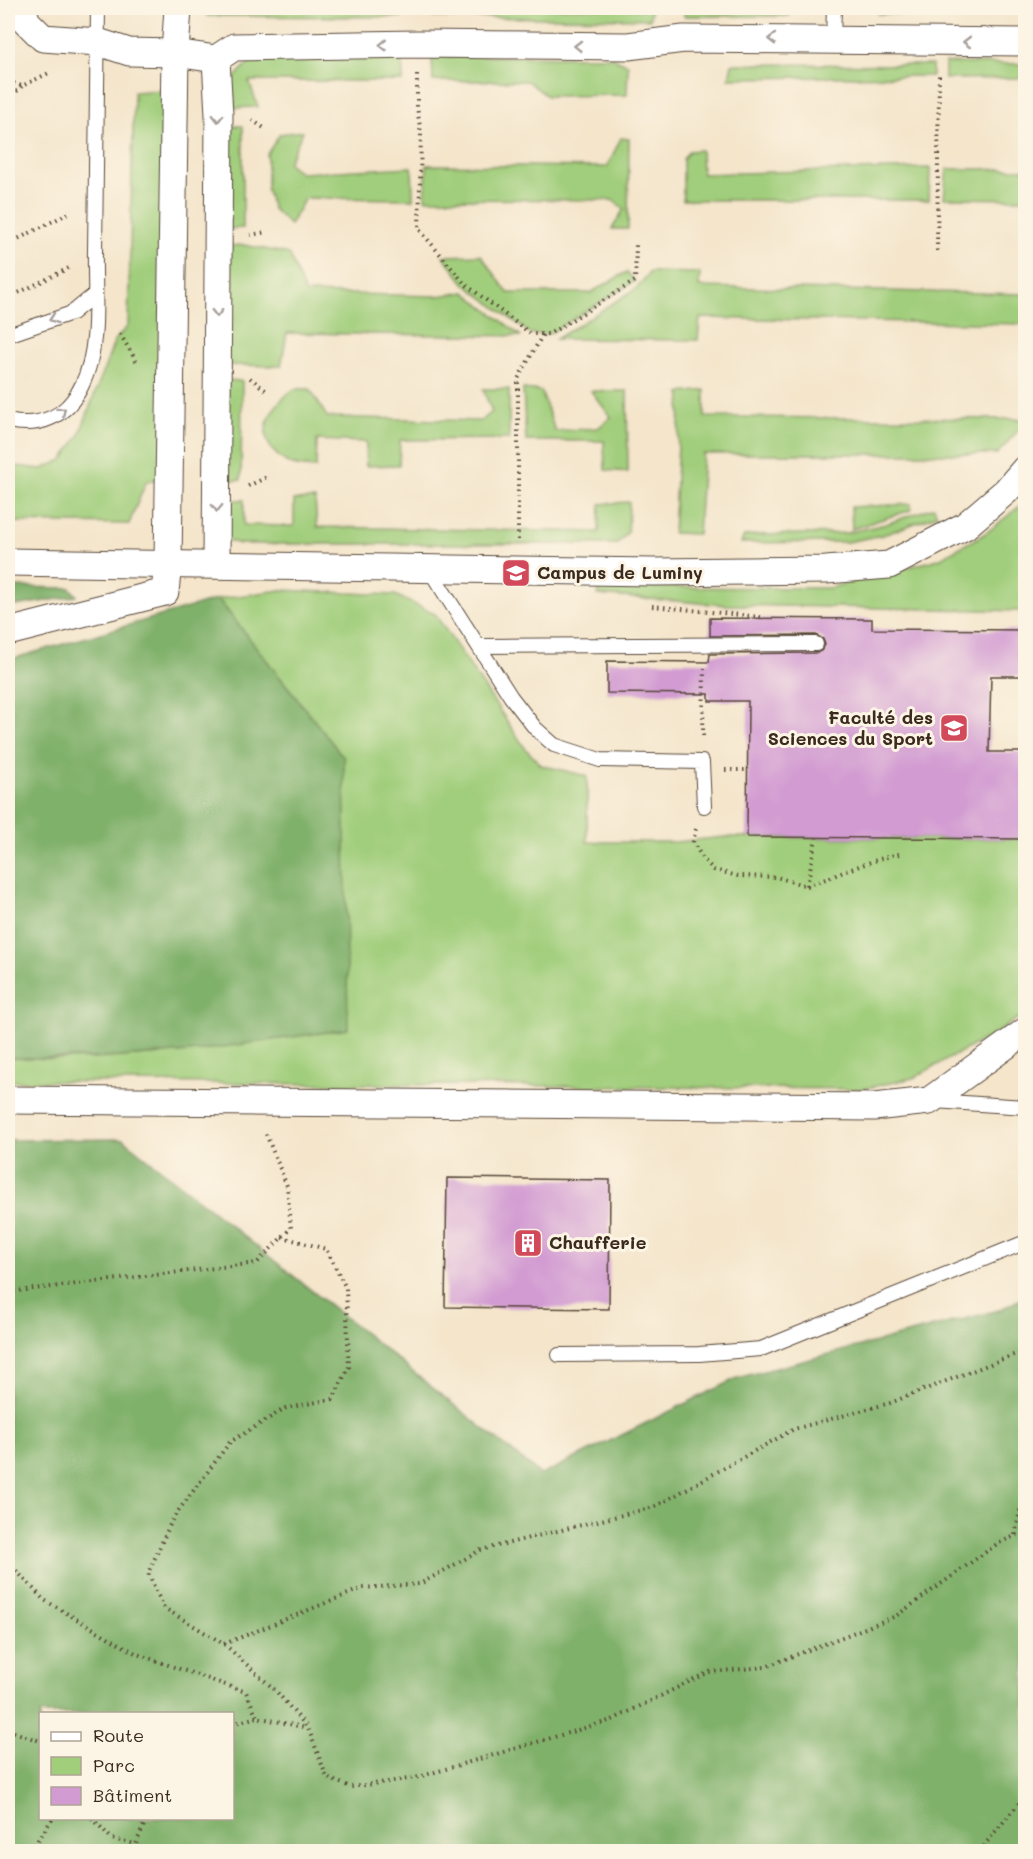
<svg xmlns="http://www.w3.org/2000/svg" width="1033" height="1859" font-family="Mali,sans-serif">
<rect width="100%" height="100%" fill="#fcf5e5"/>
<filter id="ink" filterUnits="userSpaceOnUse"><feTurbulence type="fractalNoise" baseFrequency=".0167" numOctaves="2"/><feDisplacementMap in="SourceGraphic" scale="12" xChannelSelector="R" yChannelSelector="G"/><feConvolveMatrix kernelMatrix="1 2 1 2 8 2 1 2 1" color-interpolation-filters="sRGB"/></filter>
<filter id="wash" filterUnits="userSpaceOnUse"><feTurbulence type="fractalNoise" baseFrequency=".008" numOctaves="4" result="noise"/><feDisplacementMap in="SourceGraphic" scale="24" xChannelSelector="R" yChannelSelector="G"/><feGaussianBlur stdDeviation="1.35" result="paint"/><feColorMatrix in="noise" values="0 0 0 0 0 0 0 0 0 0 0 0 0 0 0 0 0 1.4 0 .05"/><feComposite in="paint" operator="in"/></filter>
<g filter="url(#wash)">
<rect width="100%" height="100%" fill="#f4e5cb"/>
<g fill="#a1ce7b" stroke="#6e7c4c" stroke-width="1.5">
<path d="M 207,8 L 403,8 L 403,17 L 207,16 Z"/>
<path d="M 434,8 L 651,8 L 650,19 L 433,17 Z"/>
<path d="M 685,8 L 790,8 L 789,16 L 684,16 Z"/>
<path d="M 879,8 L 989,8 L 989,13 L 878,14 Z"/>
<path d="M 256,55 L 402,56 L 403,81 L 249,81 L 258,107 L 228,108 L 229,83 Z"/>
<path d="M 432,56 L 612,57 L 628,65 L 627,95 L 547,96 L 527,81 L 433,81 Z"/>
<path d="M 945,63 L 1025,64 L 1025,78 L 945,79 Z"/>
<path d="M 732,64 L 932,65 L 932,76 L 729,78 Z"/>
<path d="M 163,90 L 163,478 L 146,482 L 129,524 L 8,522 L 8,465 L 42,469 L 63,460 L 79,436 L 115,340 L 128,326 L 134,92 Z"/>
<path d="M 227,126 L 243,126 L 243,228 L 228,229 Z"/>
<path d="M 303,131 L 288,163 L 301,173 L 412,167 L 413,199 L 305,198 L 290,225 L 273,209 L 267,191 L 267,154 L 280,134 Z"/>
<path d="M 621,138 L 629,139 L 628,229 L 612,229 L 624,209 L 612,200 L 425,199 L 427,165 L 607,167 Z"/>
<path d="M 701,150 L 702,174 L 930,168 L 929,200 L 683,200 L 683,159 L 689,151 Z"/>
<path d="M 947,169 L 1025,169 L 1025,199 L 944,198 Z"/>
<path d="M 244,245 L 289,254 L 305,293 L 438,296 L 465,292 L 521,336 L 287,333 L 281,366 L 227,365 L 227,246 Z"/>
<path d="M 481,255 L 508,293 L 590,293 L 627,272 L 635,281 L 549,334 L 531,334 L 465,284 L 443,256 Z"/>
<path d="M 650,272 L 700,273 L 699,287 L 1025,294 L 1025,324 L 700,318 L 698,340 L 556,339 L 637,288 Z"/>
<path d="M 226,380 L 242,381 L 241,480 L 225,480 Z"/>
<path d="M 294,389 L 310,389 L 327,417 L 481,421 L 492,412 L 483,389 L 509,389 L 509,439 L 400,440 L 399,465 L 366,466 L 366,442 L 317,440 L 316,468 C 307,467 295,467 288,463 C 251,441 266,410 294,389 Z"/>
<path d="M 523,389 L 541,391 L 555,431 L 598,428 L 611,417 L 591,391 L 627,391 L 628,472 L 605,470 L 604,441 L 526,441 Z"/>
<path d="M 705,390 L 705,417 L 1025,419 L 1025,423 L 997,454 L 703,454 L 698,534 L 673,533 L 681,393 Z"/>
<path d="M 315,499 L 317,527 L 599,532 L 600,504 L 629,502 L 628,532 L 617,544 L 240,544 L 227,540 L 227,500 L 244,500 L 244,525 L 294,526 L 294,500 Z"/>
<path d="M 1025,502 L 1025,611 L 727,605 L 598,595 L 599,587 L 829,588 L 939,559 L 986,533 Z"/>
<path d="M 911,504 L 911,510 L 852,529 L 851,507 Z"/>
<path d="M 934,507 L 937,515 L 883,535 L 847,542 L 741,543 L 744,536 L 757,535 L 846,533 L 886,524 Z"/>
<path d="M 280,590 L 395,595 L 435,614 L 525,748 L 541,765 L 587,776 L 587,842 L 676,842 L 725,837 L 1025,839 L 1025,1013 L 998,1032 L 913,1078 L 863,1089 L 8,1081 L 8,1058 L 94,1059 L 189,1052 L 344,758 L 218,599 Z"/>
</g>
<g fill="#80b16b" stroke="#5e6e44" stroke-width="1.5" fill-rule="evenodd">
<path d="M 8,587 L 70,588 L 77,596 L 8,607 Z"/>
<path d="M 218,599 L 344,758 L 348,1029 L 189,1052 L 105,1058 L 8,1058 L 8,660 Z"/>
<path d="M 123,1139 L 541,1475 L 737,1378 L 999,1310 L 1025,1297 L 1025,1851 L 8,1851 L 8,1140 ZM 40,1714 L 232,1714 L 232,1818 L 40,1818 Z"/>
</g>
<g id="blocks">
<g fill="#d29bd2">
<path d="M 710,618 L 872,619 L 872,629 L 1026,630 L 1026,676 L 991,676 L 989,752 L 1026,752 L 1026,839 L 747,837 L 748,701 L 709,701 L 709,694 L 607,693 L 607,661 L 709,662 L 710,654 L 816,653 L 821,651 L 825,645 L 823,639 L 816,635 L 710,636 Z"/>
<path d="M 447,1178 L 610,1180 L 609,1309 L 445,1307 Z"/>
</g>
</g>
</g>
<g filter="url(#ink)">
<use href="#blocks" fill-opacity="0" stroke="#574638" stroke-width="1.5"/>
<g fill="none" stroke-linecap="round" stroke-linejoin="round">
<g stroke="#574638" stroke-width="16">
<g id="lane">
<path d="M 833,38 L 834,8"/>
<path d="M 8,335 L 72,313 L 94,295"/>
<path d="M 8,421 C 40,428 67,417 82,385 C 101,346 94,293 95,250 C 96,169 97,88 98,8"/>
<path d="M 429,569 L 511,697 L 535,728 L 554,745 L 600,760 L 702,762 L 704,806"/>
<path d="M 479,646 L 816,644"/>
<path d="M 934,1101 L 1026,1107"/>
<path d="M 559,1355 L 699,1354 L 761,1349 L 1026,1242"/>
</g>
</g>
<g stroke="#574638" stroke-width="29">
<g id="street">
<path d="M 23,8 L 26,21 L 43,38 L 98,42 L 129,52 L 175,53 L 216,59 L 234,47 L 418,44 L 628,46 L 684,39 L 1026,42"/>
<path d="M 8,562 L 653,572 L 826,570 L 889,565 L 965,526 L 1006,491 L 1026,468"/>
<path d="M 216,564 L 219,115 L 216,59"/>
<path d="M 8,632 L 165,592 L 168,563 L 175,53 L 178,8"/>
<path d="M 8,1100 L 874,1107 L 929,1101 L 1026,1031"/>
</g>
</g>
<g stroke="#574638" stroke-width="4" stroke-dasharray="1.5 4.5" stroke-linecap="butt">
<path d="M 417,75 L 417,107 L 421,134 L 419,229 L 465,284 L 531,334 L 549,334 L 635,281 L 636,245"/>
<path d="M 8,81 L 22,86 L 51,72"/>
<path d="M 8,100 L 22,86"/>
<path d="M 252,120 L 264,128"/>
<path d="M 250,235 L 267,232"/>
<path d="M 8,244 L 71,212"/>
<path d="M 937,251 L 939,72"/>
<path d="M 8,298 L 71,267"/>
<path d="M 120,334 L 138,364"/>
<path d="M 250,378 L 268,392"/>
<path d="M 248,486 L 269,476"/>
<path d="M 518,540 L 518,379 L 543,334"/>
<path d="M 652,606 L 761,617"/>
<path d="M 703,736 L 704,669"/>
<path d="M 725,770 L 748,770"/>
<path d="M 696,829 L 693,842 L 703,859 L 714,870 L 738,876 L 776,877 L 807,886 L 816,838"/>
<path d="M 807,886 C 838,875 867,861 899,854"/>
<path d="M 282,1237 L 326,1249 L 346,1288 L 349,1367 L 333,1399 L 286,1408 L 230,1442 L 173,1518 L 148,1573 L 164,1608 L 224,1644 L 275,1690 L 308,1728 L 327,1778 L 351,1787 L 415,1778 L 612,1720 L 709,1672 L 765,1667 L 896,1616 L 997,1544 L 1026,1531"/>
<path d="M 8,1292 L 257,1263 L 291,1228 L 287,1186 L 266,1134"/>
<path d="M 1015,1535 L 1020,1511 L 1026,1503"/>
<path d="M 8,1562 L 44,1600 L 137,1654 L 246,1692 L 257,1717 L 307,1728"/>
<path d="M 224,1644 L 363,1588 L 420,1584 L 481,1550 L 654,1507 L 794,1429 L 890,1403 L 1026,1350"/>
<path d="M 232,1724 L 257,1717"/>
<path d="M 8,1730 L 40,1741"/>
<path d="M 92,1818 L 112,1839 L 136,1844 L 147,1818"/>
<path d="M 35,1852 L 38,1840 L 53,1818"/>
<path d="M 982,1852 L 985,1844 L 1026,1795"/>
</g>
<use href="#lane" stroke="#fff" stroke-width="14"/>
<use href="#street" stroke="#fff" stroke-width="27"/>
</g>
<defs><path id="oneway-chevron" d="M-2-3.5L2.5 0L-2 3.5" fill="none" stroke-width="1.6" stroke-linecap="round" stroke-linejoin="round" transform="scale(1.5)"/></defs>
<g stroke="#a79f9a">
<use href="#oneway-chevron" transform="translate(772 39) rotate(180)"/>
<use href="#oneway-chevron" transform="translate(967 42) rotate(-180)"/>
<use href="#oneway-chevron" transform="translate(383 45) rotate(179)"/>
<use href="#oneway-chevron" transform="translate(578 46) rotate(-179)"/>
<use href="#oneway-chevron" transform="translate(218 118) rotate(89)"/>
<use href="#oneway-chevron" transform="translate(217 313) rotate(90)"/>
<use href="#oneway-chevron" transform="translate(53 319) rotate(161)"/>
<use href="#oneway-chevron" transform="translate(62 411) rotate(-40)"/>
<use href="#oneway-chevron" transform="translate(217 508) rotate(91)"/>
</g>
</g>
<defs>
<g id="university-square" transform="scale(1.5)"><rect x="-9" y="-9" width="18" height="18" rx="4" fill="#d1495b" stroke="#fcf5e5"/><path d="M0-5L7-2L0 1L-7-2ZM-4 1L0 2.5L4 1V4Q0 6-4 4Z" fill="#fff"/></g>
<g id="building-square" transform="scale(1.5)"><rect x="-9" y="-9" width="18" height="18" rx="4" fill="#d1495b" stroke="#fcf5e5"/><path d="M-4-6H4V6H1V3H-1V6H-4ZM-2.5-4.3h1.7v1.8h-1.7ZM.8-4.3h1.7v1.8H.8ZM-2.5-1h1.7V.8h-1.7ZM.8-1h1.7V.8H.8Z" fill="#fff"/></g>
</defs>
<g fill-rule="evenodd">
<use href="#university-square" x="516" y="573"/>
<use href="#university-square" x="954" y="728"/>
<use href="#building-square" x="528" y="1243"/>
</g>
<g text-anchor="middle" stroke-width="6" stroke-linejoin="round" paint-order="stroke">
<g font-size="18" font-weight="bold" fill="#3b2a1e" stroke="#fcf5e5" text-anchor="start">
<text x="537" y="579">Campus de Luminy</text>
<text x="933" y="724" text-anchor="end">Faculté des<tspan x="933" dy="21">Sciences du Sport</tspan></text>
<text x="549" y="1249">Chaufferie</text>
</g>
</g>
<rect width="1033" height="1859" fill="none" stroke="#fcf5e5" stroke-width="30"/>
<rect x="39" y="1712" width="195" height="108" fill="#fcf5e5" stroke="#afa495" stroke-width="1.5"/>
<rect x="51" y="1732" width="30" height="9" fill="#ffffff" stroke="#afa495" stroke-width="1.5"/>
<text x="93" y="1742" font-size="18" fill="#3b2a1e">Route</text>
<rect x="51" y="1757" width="30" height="18" fill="#a1ce7b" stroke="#afa495" stroke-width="1.5"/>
<text x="93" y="1772" font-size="18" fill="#3b2a1e">Parc</text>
<rect x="51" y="1787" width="30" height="18" fill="#d29bd2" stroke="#afa495" stroke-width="1.5"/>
<text x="93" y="1802" font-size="18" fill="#3b2a1e">Bâtiment</text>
</svg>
